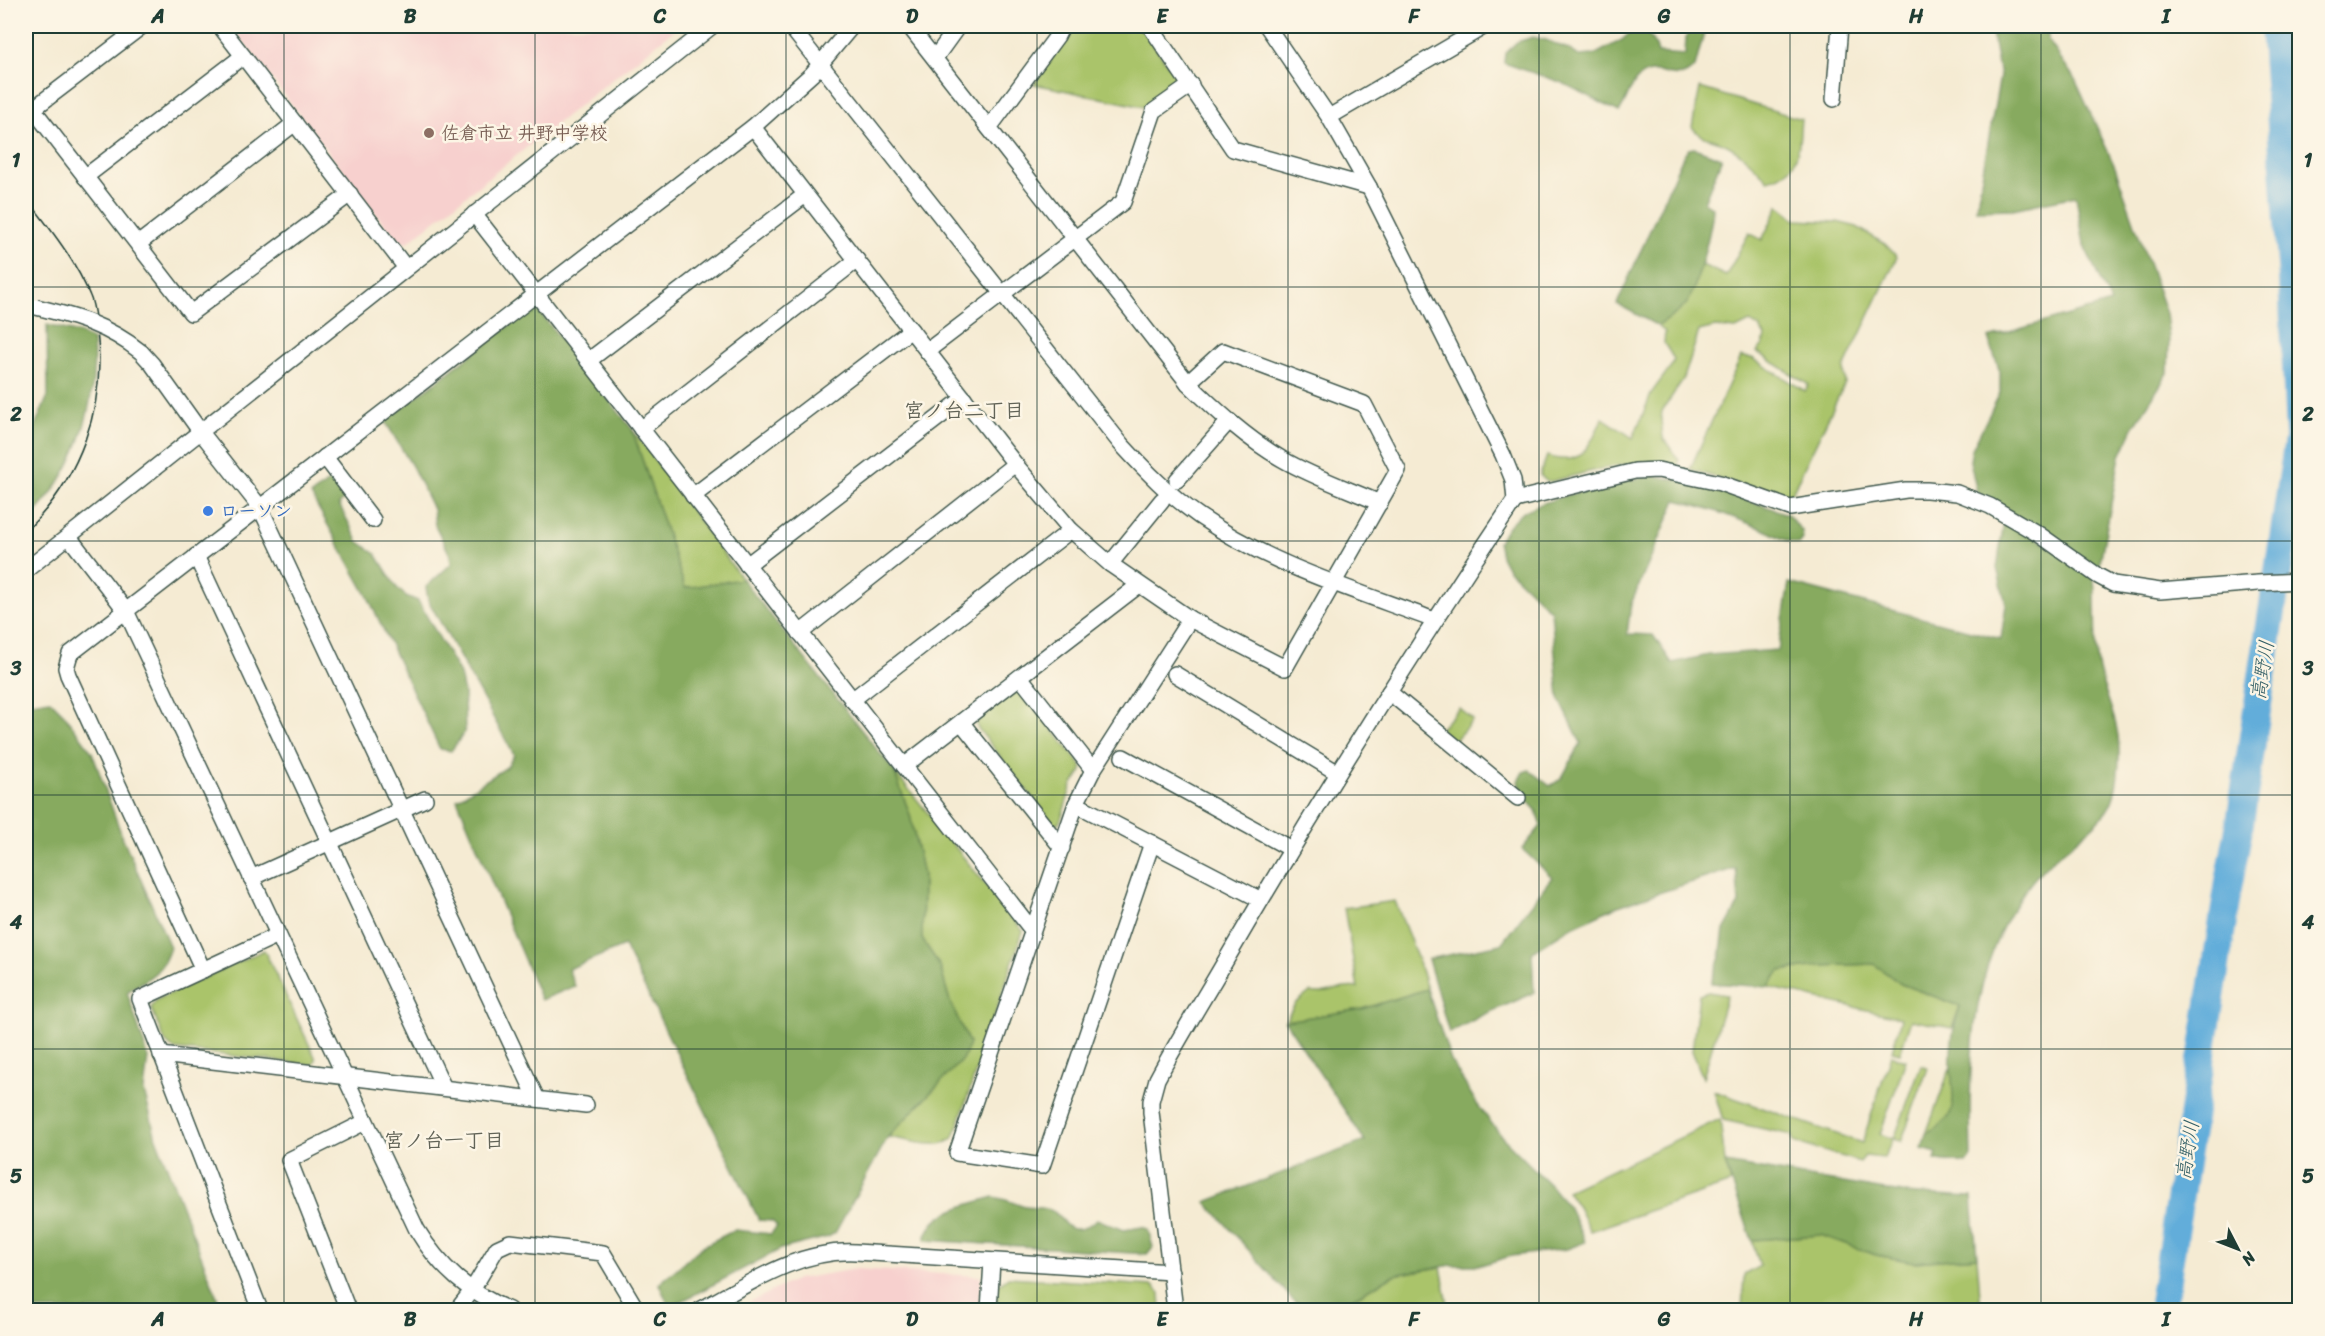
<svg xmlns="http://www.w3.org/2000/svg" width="2325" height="1336" font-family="Sriracha,'Klee One',sans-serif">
<rect width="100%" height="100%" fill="#fcf5e5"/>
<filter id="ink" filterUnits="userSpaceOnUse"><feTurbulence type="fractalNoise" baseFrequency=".0167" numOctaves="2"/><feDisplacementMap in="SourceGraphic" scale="12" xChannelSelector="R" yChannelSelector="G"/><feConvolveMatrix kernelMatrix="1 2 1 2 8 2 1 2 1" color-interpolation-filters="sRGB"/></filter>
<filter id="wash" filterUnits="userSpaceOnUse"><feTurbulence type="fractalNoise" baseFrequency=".008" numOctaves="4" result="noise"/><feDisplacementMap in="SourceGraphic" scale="24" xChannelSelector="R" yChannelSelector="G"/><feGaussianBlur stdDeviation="1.35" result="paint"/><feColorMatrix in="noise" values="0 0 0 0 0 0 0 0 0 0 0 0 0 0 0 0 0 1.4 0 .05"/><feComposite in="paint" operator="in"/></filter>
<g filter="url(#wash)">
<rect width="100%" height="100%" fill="#f5ebd3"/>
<g fill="#f7d0ce">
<path d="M 231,26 L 679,26 L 407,243 L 397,241 Z"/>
<path d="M 856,1269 L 979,1276 L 981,1278 L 979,1310 L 733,1310 L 797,1279 Z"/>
</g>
<g fill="#aac46a" stroke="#64804f" stroke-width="1.5">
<path d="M 1071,26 L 1141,26 L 1177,78 L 1175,87 L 1150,104 L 1149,108 L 1034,84 L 1064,40 Z"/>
<path d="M 1700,88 L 1801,119 C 1798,149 1802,171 1768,180 C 1755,167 1742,152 1725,144 C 1713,138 1700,139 1692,127 Z"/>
<path d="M 1779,205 L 1796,220 L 1837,222 L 1857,227 L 1885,244 L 1897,257 L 1844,368 L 1845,383 L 1788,501 L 1690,469 L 1741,357 L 1752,358 L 1805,391 L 1809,385 L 1757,352 L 1763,345 L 1765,336 L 1759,327 L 1750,322 L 1736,329 L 1715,327 L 1699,331 L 1684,378 L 1662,411 L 1661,420 L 1663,438 L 1679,460 L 1677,466 C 1634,456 1589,473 1547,482 L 1540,475 L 1547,456 C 1584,468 1588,446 1603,418 L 1633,438 L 1652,392 L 1672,365 L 1674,359 L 1664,343 L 1665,332 L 1658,326 C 1688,306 1690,298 1700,264 L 1726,276 L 1749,233 L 1762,240 Z"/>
<path d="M 632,429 L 742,579 L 685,588 Z"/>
<path d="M 1015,688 L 1020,689 L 1081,765 L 1082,771 L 1072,785 L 1060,822 L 1054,825 L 977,727 L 977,721 Z"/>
<path d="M 1459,708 L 1473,720 L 1454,741 L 1440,729 Z"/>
<path d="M 894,771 L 1023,931 L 954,1137 C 942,1152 905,1139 888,1137 L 960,1062 L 969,1043 L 950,1002 L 940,966 L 922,939 L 923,875 L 910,815 Z"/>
<path d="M 1395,901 L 1418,960 L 1427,989 L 1362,1009 L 1285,1021 L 1295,1004 L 1310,992 C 1328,996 1338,985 1358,988 L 1344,908 Z"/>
<path d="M 264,950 L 316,1059 L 313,1065 L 174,1049 L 165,1041 L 151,1008 L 156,1000 Z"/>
<path d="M 1874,964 L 1901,984 L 1960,1006 L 1952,1028 L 1911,1020 L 1900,1053 L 1892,1051 L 1901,1018 L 1768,987 L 1779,971 L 1819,966 Z"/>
<path d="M 1708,992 L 1727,995 L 1703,1078 L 1692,1051 L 1699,995 Z"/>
<path d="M 1891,1055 L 1906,1060 L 1880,1134 L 1893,1139 L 1884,1158 L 1865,1156 L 1860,1162 L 1793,1142 L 1792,1135 L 1723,1120 L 1714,1091 L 1862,1143 Z"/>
<path d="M 1921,1065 L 1928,1068 L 1901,1142 L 1894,1139 Z"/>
<path d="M 1950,1069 C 1958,1082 1956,1113 1943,1125 C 1938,1129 1931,1131 1926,1134 Z"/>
<path d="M 1720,1119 L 1725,1163 L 1731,1183 L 1590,1231 L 1578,1207 L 1567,1191 Z"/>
<path d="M 1821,1235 L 1876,1255 L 1914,1262 L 1977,1257 L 1981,1310 L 1742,1310 L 1744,1275 L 1760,1266 L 1752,1240 Z"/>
<path d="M 1441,1267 L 1449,1310 L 1304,1310 L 1294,1301 L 1314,1308 L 1355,1297 L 1394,1275 Z"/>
<path d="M 1008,1277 L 1153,1286 L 1160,1293 L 1161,1310 L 996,1310 L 998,1285 Z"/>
</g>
<g fill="#87aa5e" stroke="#537449" stroke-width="1.5">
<path d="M 1690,26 L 1706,26 L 1695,67 C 1691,70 1687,74 1683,75 C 1669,79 1657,65 1641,76 C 1629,85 1628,101 1619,112 L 1563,83 L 1504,63 L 1505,53 L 1517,42 L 1533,37 L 1546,40 L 1568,49 L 1579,56 L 1594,55 L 1622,40 L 1632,31 L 1646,31 L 1656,46 L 1658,53 L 1685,55 L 1686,38 Z"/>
<path d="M 1991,26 L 2048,26 L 2048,40 L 2075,79 L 2115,167 L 2166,314 L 2169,338 L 2168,373 L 2133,428 L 2120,456 L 2099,568 L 1977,493 L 1970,461 L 1972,449 L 2000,393 L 2000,372 L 1988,338 L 2111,303 L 2084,245 L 2076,196 L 2013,209 L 1976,210 L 2000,76 Z"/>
<path d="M 1694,148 L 1722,158 L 1704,202 L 1713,208 C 1712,227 1697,288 1687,303 C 1680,313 1668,319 1658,326 L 1617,304 L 1684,154 L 1689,149 Z"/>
<path d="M 535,309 L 541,314 L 632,429 L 685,588 L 742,579 L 894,771 L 910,815 L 923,875 L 922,939 L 940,966 L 950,1002 L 969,1043 L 966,1054 L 960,1062 L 888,1137 L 835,1233 L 828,1237 L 781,1249 L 680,1302 L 669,1306 L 659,1284 L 703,1246 L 735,1230 L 771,1234 L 777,1226 L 772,1221 L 759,1220 L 624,946 L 568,969 L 575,986 L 541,1000 L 457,799 L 507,767 L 514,755 L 428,600 L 426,587 L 451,564 L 450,555 L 435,525 L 433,509 L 412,466 L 385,421 L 527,312 Z"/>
<path d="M 47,325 L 79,333 L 93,340 C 98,406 76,476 26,521 L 26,446 L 48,396 Z"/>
<path d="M 1657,476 L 1717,489 L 1787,514 L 1802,531 L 1803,539 L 1799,544 C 1786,543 1773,533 1760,528 C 1731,516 1707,507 1676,500 L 1631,604 L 1627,634 L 1653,635 L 1672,663 L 1709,655 L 1778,650 L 1789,583 L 2001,639 L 2006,604 L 1997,568 L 2004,521 L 2038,539 L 2094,579 C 2097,609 2093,640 2099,670 C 2104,692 2115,713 2118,736 C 2120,756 2119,779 2113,799 C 2105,825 2061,849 2043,869 C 1969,947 1968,1056 1971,1157 L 1967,1163 L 1935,1160 L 1937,1153 L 1922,1149 L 1926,1134 C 1962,1116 1952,1100 1951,1067 C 1950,1045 1953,1026 1960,1006 L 1901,984 L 1874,964 L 1819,966 L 1780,971 L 1768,987 L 1711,983 L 1720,957 L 1724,930 L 1739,903 L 1736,868 L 1615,907 L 1568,929 L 1532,952 L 1534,993 L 1483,1015 L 1449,1033 L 1428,959 L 1501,944 L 1552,877 L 1522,849 L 1541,826 L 1536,810 L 1521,794 L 1518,781 L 1523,772 L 1529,770 L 1550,786 L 1561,779 L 1581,743 L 1559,698 L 1551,611 L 1508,569 L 1501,556 L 1498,542 C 1504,533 1509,523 1518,516 C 1538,499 1629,478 1657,476 Z"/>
<path d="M 331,480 L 345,498 L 339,504 L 358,541 L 376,554 L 397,588 L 406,596 L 418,601 L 460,674 L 464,694 L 465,732 L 451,751 L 440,749 L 367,595 L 311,495 Z"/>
<path d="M 50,700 L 64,714 L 92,752 L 122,836 L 170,947 C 162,974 149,977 127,992 L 148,1057 L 144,1091 L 156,1138 L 222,1310 L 26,1310 L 26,706 L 29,703 Z"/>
<path d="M 1427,989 L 1451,1061 L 1477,1104 L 1502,1137 L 1551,1186 L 1570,1210 L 1585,1242 L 1567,1249 L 1511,1256 L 1481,1265 L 1452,1265 L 1394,1275 L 1355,1297 L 1325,1308 L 1314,1308 L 1294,1301 L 1206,1202 L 1365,1141 L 1285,1021 L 1362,1009 Z"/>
<path d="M 1725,1163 L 1903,1193 L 1972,1197 L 1977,1257 L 1914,1262 L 1876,1255 L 1821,1235 L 1752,1240 Z"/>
<path d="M 994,1197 C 1004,1199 1012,1202 1022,1206 C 1031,1210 1044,1205 1054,1212 C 1062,1217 1064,1229 1076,1229 C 1084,1230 1091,1223 1097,1219 L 1123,1230 L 1142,1227 L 1148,1229 L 1153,1247 L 1147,1254 L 925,1240 C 931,1211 969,1204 994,1197 Z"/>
</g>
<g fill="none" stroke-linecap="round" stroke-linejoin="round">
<path stroke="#62adda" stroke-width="28" d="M 2162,1310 L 2229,882 L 2239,829 L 2299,433 L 2292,278 L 2274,26"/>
</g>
</g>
<g filter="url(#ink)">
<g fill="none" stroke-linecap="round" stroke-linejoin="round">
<g stroke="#3f574c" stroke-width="18">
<g id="minor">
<path d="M 220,26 L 406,268"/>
<path d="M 790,26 L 1121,444 C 1145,470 1170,496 1199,516 C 1270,565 1354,590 1434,620"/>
<path d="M 909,26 L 1188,383 C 1217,411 1247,439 1282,459 C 1313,477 1348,489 1380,503"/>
<path d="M 1150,26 L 1233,149 L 1369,187"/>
<path d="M 935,58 L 958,26"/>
<path d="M 1834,99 L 1840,26"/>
<path d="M 26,100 L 191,313 L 350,194"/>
<path d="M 33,109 L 142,26"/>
<path d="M 1329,117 L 1485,26"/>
<path d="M 753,127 L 1015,464 L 1071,530 L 1110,564 L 1190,619 L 1285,668 L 1398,470 L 1364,404 L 1223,351 L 1188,383"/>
<path d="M 989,128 L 1057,36 L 1062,26"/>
<path d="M 85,177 L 243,56"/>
<path d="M 474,214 L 1032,930"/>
<path d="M 138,244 L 295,123"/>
<path d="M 927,351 L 1123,202 L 1154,111 L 1191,85"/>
<path d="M 141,352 L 152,364 L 200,431 L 260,507 L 537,1099"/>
<path d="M 588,361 L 805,195"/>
<path d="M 641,429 L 857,260"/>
<path d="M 325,457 L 373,520"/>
<path d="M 1177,480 L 1229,421"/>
<path d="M 693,496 L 911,330"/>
<path d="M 1515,500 L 1635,471 L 1658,470 L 1720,483 L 1790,508 L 1906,490 L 1927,490 L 1957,493 L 1990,506 L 2040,535 L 2098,576 L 2113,584 L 2160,591 L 2258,583 L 2300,581"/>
<path d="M 69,537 L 126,611 L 417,1230 C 440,1268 469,1293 509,1310"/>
<path d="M 196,556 L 444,1088"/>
<path d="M 1110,564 L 1162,500"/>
<path d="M 747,565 L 964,398"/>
<path d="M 26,570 L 712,26"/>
<path d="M 800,633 L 1015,464"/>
<path d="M 1175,674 L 1338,773"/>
<path d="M 1020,677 L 1093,770"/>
<path d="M 1389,692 L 1518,798"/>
<path d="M 852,700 L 1071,530"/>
<path d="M 961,722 L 1062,848"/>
<path d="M 1123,757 L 1291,849"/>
<path d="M 904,766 L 1139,585"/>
<path d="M 1076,804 L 1261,900"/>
<path d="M 1152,843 L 1042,1166 L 957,1153 L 1076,804 L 1093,770 L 1190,619"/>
<path d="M 251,878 L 425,799"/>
<path d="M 203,970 L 68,675 L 66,668 L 70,654 L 753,127 L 812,74 L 852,26"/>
<path d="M 161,1055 L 586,1105"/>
<path d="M 260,1310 L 140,999 L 278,935"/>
<path d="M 348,1310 L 289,1160 L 365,1122"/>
<path d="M 457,1310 L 471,1292 L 497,1248 L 510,1242 L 603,1253 L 637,1310"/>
<path d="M 700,1310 C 748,1284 799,1249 856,1252 L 1171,1272"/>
<path d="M 989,1310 L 992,1261"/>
<path d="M 1175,1310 L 1151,1112 L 1151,1101 L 1157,1079 C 1180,1036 1206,995 1230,953 C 1320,799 1415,648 1515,500 L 1513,480 L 1503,455 L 1369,187 L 1329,117 L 1267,26"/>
</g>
</g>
<use href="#minor" stroke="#fff" stroke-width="15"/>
<path stroke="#1f3d34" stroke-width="1.5" d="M 26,197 C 50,229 75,259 90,296 C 95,307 95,321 97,332 C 107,406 79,480 26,531"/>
<g stroke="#3f574c" stroke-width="18" stroke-linecap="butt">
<path id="minor-bridge" d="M 36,307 C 77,317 107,325 141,352"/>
</g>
<use href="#minor-bridge" stroke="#fff" stroke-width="15"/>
</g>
</g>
<path fill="none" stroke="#1f3d34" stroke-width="1.5" stroke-opacity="0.55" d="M 284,26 L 284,1310M 535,26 L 535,1310M 786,26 L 786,1310M 1037,26 L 1037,1310M 1288,26 L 1288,1310M 1539,26 L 1539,1310M 1790,26 L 1790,1310M 2041,26 L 2041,1310M 26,287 L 2300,287M 26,541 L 2300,541M 26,795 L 2300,795M 26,1049 L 2300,1049"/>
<circle fill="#8d6e63" stroke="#fcf5e5" stroke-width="2" cx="429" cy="133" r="6"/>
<circle fill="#3f7fe0" stroke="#fcf5e5" stroke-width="2" cx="208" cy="511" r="6"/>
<g text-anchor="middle" stroke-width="5" stroke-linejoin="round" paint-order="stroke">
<g font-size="18" font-weight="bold" fill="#785e54" stroke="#fcf5e5" text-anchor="start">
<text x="441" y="139">佐倉市立 井野中学校</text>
</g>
<g font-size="18" font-weight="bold" fill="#366cbe" stroke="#fcf5e5" text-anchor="start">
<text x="220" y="517">ローソン</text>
</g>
<g font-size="20" font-weight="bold" fill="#626458" stroke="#fcf5e5">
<text x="964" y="417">宮ノ台二丁目</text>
<text x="444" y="1147">宮ノ台一丁目</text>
</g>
<g font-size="20" font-style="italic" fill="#335f66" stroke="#fcf5e5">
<text transform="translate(2262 670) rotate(-81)" y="7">高野川</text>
<text transform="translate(2187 1150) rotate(-81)" y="7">高野川</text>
</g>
</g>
<rect width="2325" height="1336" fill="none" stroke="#fcf5e5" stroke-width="66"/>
<g transform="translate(2238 1249) rotate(132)" stroke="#fcf5e5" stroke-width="4.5" paint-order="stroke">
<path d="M0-4.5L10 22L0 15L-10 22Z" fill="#1f3d34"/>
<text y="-9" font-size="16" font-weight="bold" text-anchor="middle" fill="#1f3d34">N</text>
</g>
<rect x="33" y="33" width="2259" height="1270" fill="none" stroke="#1f3d34" stroke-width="2"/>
<g font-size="20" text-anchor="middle" font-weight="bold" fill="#1f3d34">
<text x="158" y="23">A</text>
<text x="410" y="23">B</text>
<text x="660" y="23">C</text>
<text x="912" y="23">D</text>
<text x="1162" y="23">E</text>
<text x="1414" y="23">F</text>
<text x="1664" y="23">G</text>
<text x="1916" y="23">H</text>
<text x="2166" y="23">I</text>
<text x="16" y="167">1</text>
<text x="2308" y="167">1</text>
<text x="16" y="421">2</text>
<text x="2308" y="421">2</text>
<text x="16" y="675">3</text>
<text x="2308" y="675">3</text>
<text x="16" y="929">4</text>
<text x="2308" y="929">4</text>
<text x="16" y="1183">5</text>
<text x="2308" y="1183">5</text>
<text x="158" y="1326">A</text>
<text x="410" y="1326">B</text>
<text x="660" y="1326">C</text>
<text x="912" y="1326">D</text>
<text x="1162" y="1326">E</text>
<text x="1414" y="1326">F</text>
<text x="1664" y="1326">G</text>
<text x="1916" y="1326">H</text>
<text x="2166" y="1326">I</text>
</g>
</svg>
